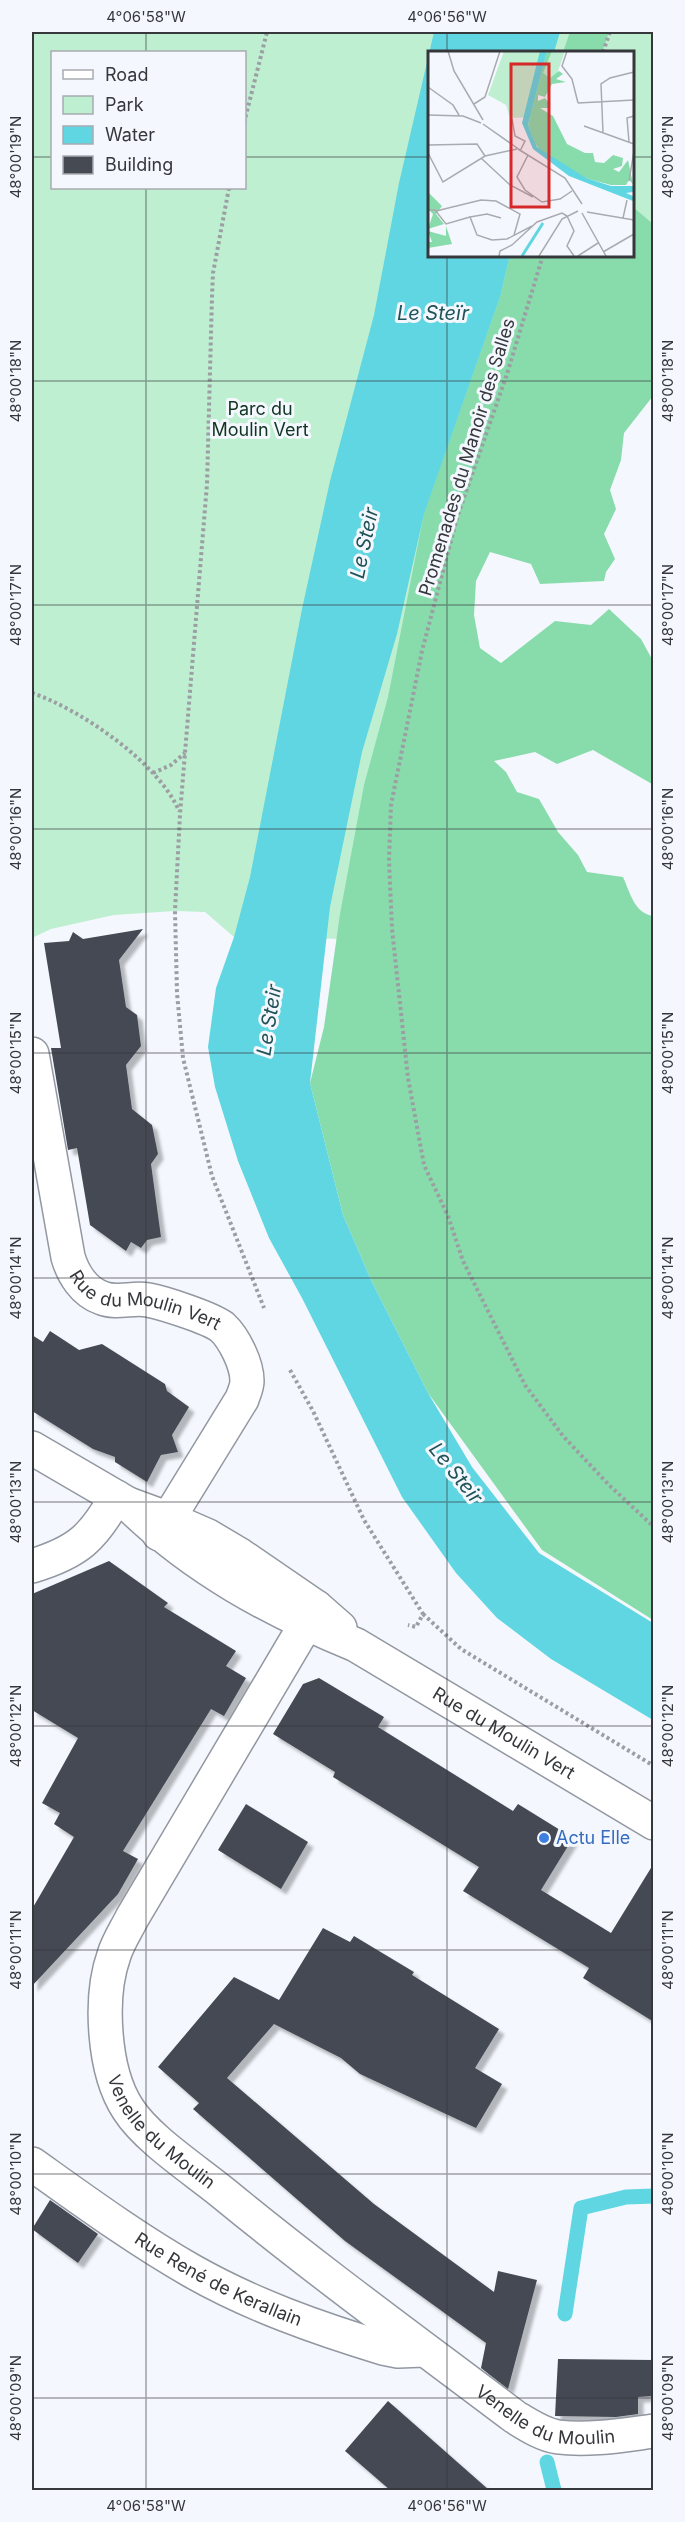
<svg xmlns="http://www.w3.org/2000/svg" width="685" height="2522" font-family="Inter,sans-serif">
<defs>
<filter id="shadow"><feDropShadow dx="5.5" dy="5.5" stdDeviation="1.5" flood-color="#0004"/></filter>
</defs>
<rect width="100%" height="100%" fill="#f4f8fe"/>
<path fill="#bfefd1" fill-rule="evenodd" d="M 32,32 L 653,32 L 653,349 L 466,524 L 402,940 L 234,937 L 205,912 L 175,911 L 114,915 L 51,929 L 32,938 ZM 52,52 L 244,52 L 244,188 L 52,188 ZM 430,52 L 632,52 L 632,255 L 430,255 Z"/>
<g fill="#88dcab">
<path d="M 570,32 L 609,32 L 602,52 L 563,52 Z"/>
<path d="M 633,207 L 653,224 L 653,396 L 624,433 L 621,460 L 610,490 L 616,509 L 604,534 L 615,559 L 606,572 L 604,581 L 540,584 L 531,564 L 490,552 L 476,581 L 474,615 L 480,648 L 501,663 L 555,621 L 591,625 L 609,609 L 641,639 L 653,661 L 652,784 L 593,750 L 557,764 L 535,752 L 494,761 L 506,772 L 517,792 L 539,799 L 558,832 L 578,855 L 587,872 L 623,877 C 630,892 634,913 653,916 L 653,1620 L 542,1550 L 428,1393 L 371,1280 L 343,1215 L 310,1083 L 324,1027 L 340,914 L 364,785 L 388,697 L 424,513 L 500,297 L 510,255 L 632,255 Z"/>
</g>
<path fill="#5fd6e1" d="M 434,32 L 560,32 L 554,52 L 430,52 L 430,255 L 510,255 L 500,297 L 424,514 L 397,634 L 362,752 L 330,907 L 310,1083 L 343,1215 L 371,1280 L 428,1393 L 472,1467 L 539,1553 L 653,1623 L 653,1720 L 551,1659 L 497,1618 L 456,1573 L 402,1497 L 302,1298 L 269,1238 L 238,1161 L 215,1087 L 208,1047 L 216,988 L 234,937 L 250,877 L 302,609 L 330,481 L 374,315 L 399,183 Z"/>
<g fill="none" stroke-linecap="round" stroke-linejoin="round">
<g stroke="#5fd6e1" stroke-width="15">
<path d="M 565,2314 L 581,2208 L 626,2197 L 654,2196"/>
<path d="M 547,2462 L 554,2490"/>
</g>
</g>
<g fill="#454a53" filter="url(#shadow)">
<path d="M 143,929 L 119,960 L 126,1007 L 137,1015 L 141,1046 L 126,1065 L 132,1109 L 152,1125 L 158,1154 L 151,1164 L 161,1237 L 147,1240 L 141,1248 L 131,1242 L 126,1251 L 90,1225 L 77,1148 L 68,1150 L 51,1048 L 61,1048 L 44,943 L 69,941 L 73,932 L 83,939 Z"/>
<path d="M 50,1331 L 79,1350 L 102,1344 L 165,1384 L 167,1391 L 189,1407 L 172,1435 L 178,1452 L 161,1455 L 147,1482 L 115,1462 L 115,1457 L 93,1449 L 32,1411 L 32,1335 L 43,1342 Z"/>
<path d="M 109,1561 L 168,1603 L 164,1607 L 236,1651 L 226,1666 L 246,1678 L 224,1716 L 211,1709 L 123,1851 L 138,1859 L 118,1894 L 32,1986 L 32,1909 L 74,1837 L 54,1824 L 60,1813 L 42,1803 L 78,1738 L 32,1710 L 32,1594 Z"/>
<path d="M 319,1678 L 384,1717 L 378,1727 L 513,1811 L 518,1804 L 573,1838 L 541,1890 L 611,1933 L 654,1863 L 654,2022 L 583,1978 L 589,1968 L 463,1891 L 479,1867 L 333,1777 L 335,1772 L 273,1734 L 303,1684 Z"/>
<path d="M 246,1804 L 308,1842 L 281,1889 L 218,1850 Z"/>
<path d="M 323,1928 L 350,1942 L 354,1936 L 414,1972 L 412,1975 L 499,2029 L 475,2068 L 502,2084 L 476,2128 L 360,2074 L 341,2058 L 274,2024 L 227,2078 L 374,2204 L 494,2292 L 498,2271 L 537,2280 L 508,2389 L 481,2368 L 486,2343 L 345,2241 L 193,2109 L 199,2103 L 158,2067 L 234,1977 L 279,2000 Z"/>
<path d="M 50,2200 L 98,2234 L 78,2263 L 32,2229 Z"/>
<path d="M 558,2359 L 654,2360 L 654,2396 L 638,2397 L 638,2414 L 616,2417 L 555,2416 Z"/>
<path d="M 388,2401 L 489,2490 L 390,2490 L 345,2451 Z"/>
</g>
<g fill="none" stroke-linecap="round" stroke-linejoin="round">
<g stroke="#9297a1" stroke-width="36">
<g id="minor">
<path id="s1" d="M 32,1054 L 68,1257 C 73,1274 84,1292 102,1298 C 117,1304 133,1297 148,1300 C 164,1303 210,1318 222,1327 C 234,1338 247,1364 247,1381 C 247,1387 244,1393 242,1399 L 159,1534"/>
<path d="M 32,1566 C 78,1552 93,1538 116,1497"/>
<path id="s2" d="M 316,1607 L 132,1918 C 126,1930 118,1942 114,1955 C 99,1997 103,2071 128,2109 C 147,2139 195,2170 223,2193 C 318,2271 417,2343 515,2417 C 528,2425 543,2435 558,2437 C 589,2441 623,2435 654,2431"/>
<path id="s3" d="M 32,2164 C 84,2201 136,2239 192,2271 C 252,2305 317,2328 383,2348 L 398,2351 L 424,2350"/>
</g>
</g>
<g stroke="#9297a1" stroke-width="36">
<g id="secondary">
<path d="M 32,1448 L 128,1504 L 169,1519 L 208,1536 L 240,1555 L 316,1607 L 340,1628"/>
<path id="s4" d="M 128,1504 C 193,1568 272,1611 356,1645 L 654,1823"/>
</g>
</g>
<g stroke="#9b9ea3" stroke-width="4" stroke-dasharray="3 3" stroke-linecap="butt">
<path d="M 603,52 L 610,32"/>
<path d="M 244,123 L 267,32"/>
<path d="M 229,188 L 213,273 L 212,296 L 207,484 L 180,814 L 175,911 L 177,993 L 183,1058 L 212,1176 L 264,1308"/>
<path d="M 543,255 L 507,374 L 457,518 L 422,651 L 391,805 L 389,860 L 392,929 L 408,1078 L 424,1165 L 448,1216 L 463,1261 L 525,1385 L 563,1436 L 609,1485 L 654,1527"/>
<path d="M 32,693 C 80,709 159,763 179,811"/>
<path d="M 153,773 L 171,765 L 185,753"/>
<path d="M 290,1370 L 313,1411 L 364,1520 L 423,1614 L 416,1627 L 408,1625"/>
<path d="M 423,1614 L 461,1649 L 654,1766"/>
</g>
<use href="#minor" stroke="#fff" stroke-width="33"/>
<use href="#secondary" stroke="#fff" stroke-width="33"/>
</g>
<path fill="none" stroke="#35373b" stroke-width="1.5" stroke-opacity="0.45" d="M 146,32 L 146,52M 447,32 L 447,52M 32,157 L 52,157M 244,157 L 430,157M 632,157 L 654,157M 146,188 L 146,2490M 447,255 L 447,2490M 32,381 L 654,381M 32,605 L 654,605M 32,829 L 654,829M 32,1053 L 654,1053M 32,1278 L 654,1278M 32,1502 L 654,1502M 32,1726 L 654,1726M 32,1950 L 654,1950M 32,2174 L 654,2174M 32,2398 L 654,2398"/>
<circle fill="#3f7fe0" stroke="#f4f8fe" stroke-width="2" cx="544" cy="1838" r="6"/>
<g text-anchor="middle" stroke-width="6" stroke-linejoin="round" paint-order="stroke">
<g font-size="18" fill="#103521" stroke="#f4f8fe">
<text x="260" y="415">Parc du<tspan x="260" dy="21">Moulin Vert</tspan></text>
</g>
<g font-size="18" fill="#35373b" stroke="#f4f8fe">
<text transform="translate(467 457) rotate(-73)" y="6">Promenades du Manoir des Salles</text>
<text dy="6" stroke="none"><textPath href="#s1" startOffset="303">Rue du Moulin Vert</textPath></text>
<text dy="6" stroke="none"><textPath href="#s4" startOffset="442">Rue du Moulin Vert</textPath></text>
<text dy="6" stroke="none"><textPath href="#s2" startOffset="600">Venelle du Moulin</textPath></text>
<text dy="6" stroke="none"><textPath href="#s3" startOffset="220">Rue René de Kerallain</textPath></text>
<text dy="6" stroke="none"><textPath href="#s2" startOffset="1086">Venelle du Moulin</textPath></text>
</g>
<g font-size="18" fill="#366cbe" stroke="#f4f8fe" text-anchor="start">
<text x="556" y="1844">Actu Elle</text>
</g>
<g font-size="20" font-style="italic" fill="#1f5358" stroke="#f4f8fe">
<text x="433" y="320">Le Steïr</text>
<text transform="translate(364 543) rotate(-78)" y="7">Le Steir</text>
<text transform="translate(269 1020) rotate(-81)" y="7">Le Steir</text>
<text transform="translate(456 1473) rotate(51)" y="7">Le Steir</text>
</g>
</g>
<g transform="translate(428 51)">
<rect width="206" height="206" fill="#f4f8fe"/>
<path d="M 76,0 L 137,0 L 126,32 L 112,33 L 105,66 L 82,67 L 78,54 L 60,44 Z" fill="#bfefd1"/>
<path d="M 119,0 L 124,0 L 115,22 L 122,27 L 131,20 L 135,23 L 128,28 L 138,31 L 124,33 L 117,46 L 110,44 L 110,50 L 117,47 L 120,51 L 120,57 L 112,57 L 125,65 L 139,93 L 157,102 L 165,102 L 167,111 L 176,112 L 185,104 L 195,107 L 194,115 L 185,118 L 191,121 L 200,109 L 205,133 L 201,129 L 198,134 L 183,134 L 157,127 L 113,101 L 107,92 L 100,74 ZM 0,141 L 14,155 L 8,163 L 16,173 L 0,178 L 5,163 L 0,158 ZM 18,175 L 24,193 L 0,197 L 0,191 L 4,191 L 0,180 L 18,185 Z" fill="#88dcab"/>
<path d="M 112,0 L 119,0 L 100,74 L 109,96 L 158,127 L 183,135 L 205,135 L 205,141 L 198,142 L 205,145 L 205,150 L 141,125 L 105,98 L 94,72 Z" fill="#5fd6e1"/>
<path fill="none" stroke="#5fd6e1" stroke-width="3" d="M 94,205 L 115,172"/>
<path fill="none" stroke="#a8abb0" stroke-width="1.5" d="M 20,0 L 26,20 L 55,69M 139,0 L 134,15 L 144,28 L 150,52M 0,36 L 25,54 L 31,64M 150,52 L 206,49M 46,53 L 57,46 L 72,0M 0,64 L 35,65 L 53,72M 84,68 L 87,85 L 97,90 L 92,100M 55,73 L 92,99M 156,75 L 206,93M 175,82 L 173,33 L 182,27 L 206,21M 201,91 L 199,67 L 206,65M 0,94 L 49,93 L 57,105M 90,98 L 137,127 L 154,153M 0,102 L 15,131 L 57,105 L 89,98M 100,104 L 89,126 L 97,139 L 114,151 L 132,148 L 144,140M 53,107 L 82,134 L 105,146M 201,130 L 206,100M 0,159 L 7,159 L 18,173 L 42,166 L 49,184 L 64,189 L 79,188 L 104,175M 8,160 L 53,149 L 68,150 L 92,163 L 86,184M 159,161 L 206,169M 154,162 L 178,205M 139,165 L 146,180 L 139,195 L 146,205M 42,166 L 59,163 L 73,167M 195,167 L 199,149M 175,201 L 206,183M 71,205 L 72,200 L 84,194 L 109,171 L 134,162 L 139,165M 111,205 L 134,168 L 150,160M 150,205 L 170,192"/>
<path fill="#d62828" fill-opacity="0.15" stroke="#d62828" stroke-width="3" d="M 83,13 L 121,13 L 121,156 L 83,156 Z"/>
<rect width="206" height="206" fill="none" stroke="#35373b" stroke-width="3"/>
</g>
<rect width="685" height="2522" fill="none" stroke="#f4f8fe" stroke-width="66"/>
<rect x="51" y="51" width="195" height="138" fill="#f4f8fe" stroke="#a8abb0" stroke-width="1.5"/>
<rect x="63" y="70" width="30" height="9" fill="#ffffff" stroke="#a8abb0" stroke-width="1.5"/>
<text x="105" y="81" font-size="18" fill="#35373b">Road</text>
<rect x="63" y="96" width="30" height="18" fill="#bfefd1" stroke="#a8abb0" stroke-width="1.5"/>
<text x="105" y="111" font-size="18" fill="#35373b">Park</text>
<rect x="63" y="126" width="30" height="18" fill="#5fd6e1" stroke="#a8abb0" stroke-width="1.5"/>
<text x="105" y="141" font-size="18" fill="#35373b">Water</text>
<rect x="63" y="156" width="30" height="18" fill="#454a53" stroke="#a8abb0" stroke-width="1.5"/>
<text x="105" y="171" font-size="18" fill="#35373b">Building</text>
<rect x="33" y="33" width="619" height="2456" fill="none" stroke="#35373b" stroke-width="2"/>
<g font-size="15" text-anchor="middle" fill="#35373b">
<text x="146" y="22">4°06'58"W</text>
<text x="447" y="22">4°06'56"W</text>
<text transform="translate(16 157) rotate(-90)" y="5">48°00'19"N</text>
<text transform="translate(668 157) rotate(-90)" y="5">48°00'19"N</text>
<text transform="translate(16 381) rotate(-90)" y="5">48°00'18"N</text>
<text transform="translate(668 381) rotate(-90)" y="5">48°00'18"N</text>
<text transform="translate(16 605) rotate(-90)" y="5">48°00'17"N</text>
<text transform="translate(668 605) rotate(-90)" y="5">48°00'17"N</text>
<text transform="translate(16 829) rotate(-90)" y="5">48°00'16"N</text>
<text transform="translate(668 829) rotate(-90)" y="5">48°00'16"N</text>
<text transform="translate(16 1053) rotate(-90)" y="5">48°00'15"N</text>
<text transform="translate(668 1053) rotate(-90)" y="5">48°00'15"N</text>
<text transform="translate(16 1278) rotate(-90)" y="5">48°00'14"N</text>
<text transform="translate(668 1278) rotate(-90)" y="5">48°00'14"N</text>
<text transform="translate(16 1502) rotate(-90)" y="5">48°00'13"N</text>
<text transform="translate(668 1502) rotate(-90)" y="5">48°00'13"N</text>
<text transform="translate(16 1726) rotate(-90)" y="5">48°00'12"N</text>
<text transform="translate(668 1726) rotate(-90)" y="5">48°00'12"N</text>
<text transform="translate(16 1950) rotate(-90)" y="5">48°00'11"N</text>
<text transform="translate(668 1950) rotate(-90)" y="5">48°00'11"N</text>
<text transform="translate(16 2174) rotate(-90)" y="5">48°00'10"N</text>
<text transform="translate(668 2174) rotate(-90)" y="5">48°00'10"N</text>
<text transform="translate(16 2398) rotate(-90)" y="5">48°00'09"N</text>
<text transform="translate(668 2398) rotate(-90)" y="5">48°00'09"N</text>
<text x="146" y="2511">4°06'58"W</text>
<text x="447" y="2511">4°06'56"W</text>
</g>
</svg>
